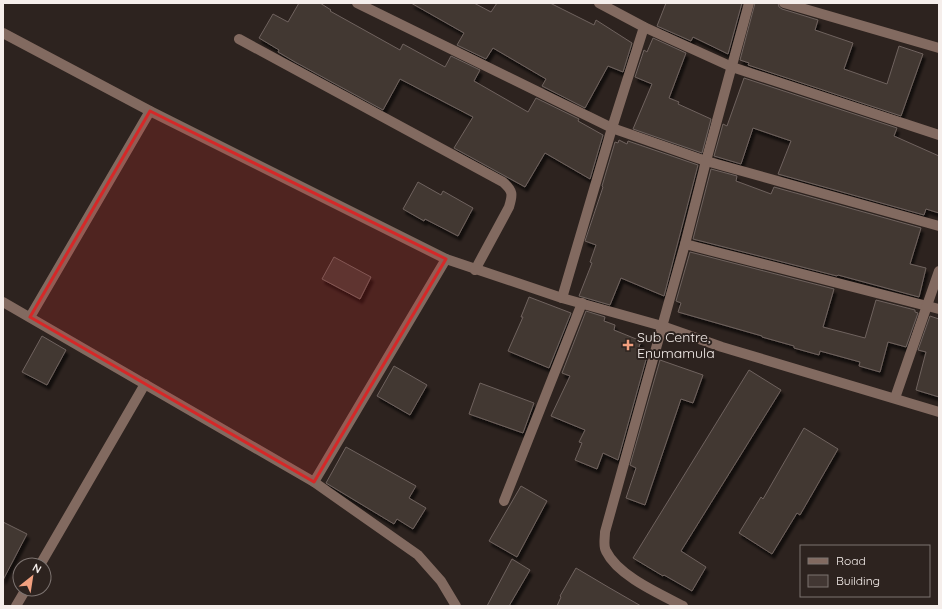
<svg xmlns="http://www.w3.org/2000/svg" width="942" height="609" font-family="Quicksand,sans-serif">
<defs>
<filter id="shadow"><feDropShadow dx="2.5" dy="4.5" stdDeviation="1" flood-color="#0009"/></filter>
</defs>
<rect width="100%" height="100%" fill="#2d231f"/>
<g fill="#423733" stroke="#6f635e" filter="url(#shadow)">
<path d="M 299,3 L 320,3 L 331,10 L 330,11 L 400,50 L 403,44 L 445,67 L 451,56 L 480,70 L 474,81 L 528,112 L 536,98 L 579,119 L 578,121 L 603,135 L 590,179 L 545,153 L 525,187 L 454,148 L 473,117 L 400,79 L 383,110 L 295,62 L 278,52 L 279,50 L 259,38 L 273,14 L 288,22 Z"/>
<path d="M 411,3 L 474,3 L 491,12 L 497,3 L 550,3 L 594,25 L 596,20 L 632,43 L 623,72 L 608,66 L 585,108 L 542,86 L 546,79 L 493,48 L 486,59 L 457,45 L 464,33 Z"/>
<path d="M 666,3 L 742,3 L 728,54 L 693,37 L 691,41 L 657,26 Z"/>
<path d="M 755,3 L 778,3 L 779,7 L 782,9 L 818,20 L 815,30 L 853,43 L 844,69 L 887,84 L 899,46 L 923,54 L 901,116 L 748,65 L 749,63 L 740,60 Z"/>
<path d="M 653,38 L 686,53 L 669,98 L 679,102 L 678,104 L 711,119 L 702,153 L 633,129 L 652,84 L 635,77 L 644,50 L 647,52 Z"/>
<path d="M 744,78 L 897,128 L 894,136 L 939,156 L 939,213 L 926,209 L 924,215 L 778,174 L 791,141 L 753,128 L 741,164 L 714,156 L 723,124 L 727,126 Z"/>
<path d="M 619,140 L 627,144 L 628,141 L 698,165 L 664,296 L 621,278 L 610,305 L 579,296 L 592,263 L 590,262 L 596,245 L 585,241 L 603,187 L 602,186 L 615,142 L 618,143 Z"/>
<path d="M 711,169 L 737,176 L 736,181 L 771,194 L 774,187 L 921,228 L 910,264 L 926,268 L 919,297 L 838,275 L 837,276 L 693,239 Z"/>
<path d="M 418,182 L 441,195 L 443,191 L 473,208 L 458,236 L 425,219 L 424,221 L 403,209 Z"/>
<path d="M 690,252 L 834,289 L 823,327 L 865,338 L 876,300 L 915,310 L 915,312 L 918,313 L 906,347 L 888,342 L 880,372 L 859,366 L 860,362 L 820,351 L 819,355 L 794,348 L 794,346 L 762,337 L 762,336 L 678,312 L 681,303 L 676,301 Z"/>
<path d="M 334,257 L 371,277 L 360,299 L 322,279 Z"/>
<path d="M 529,297 L 571,313 L 549,368 L 508,351 L 523,317 L 521,317 Z"/>
<path d="M 586,311 L 605,317 L 604,321 L 615,325 L 614,330 L 641,341 L 637,353 L 647,356 L 618,460 L 603,453 L 597,469 L 575,460 L 582,443 L 579,442 L 585,430 L 551,416 L 570,376 L 562,373 Z"/>
<path d="M 930,316 L 939,319 L 939,397 L 916,390 L 926,352 L 918,350 Z"/>
<path d="M 42,336 L 66,350 L 47,385 L 22,372 Z"/>
<path d="M 660,360 L 703,375 L 693,403 L 681,399 L 645,505 L 626,498 L 636,468 L 630,465 Z"/>
<path d="M 394,366 L 427,385 L 410,415 L 377,396 Z"/>
<path d="M 749,370 L 781,390 L 681,551 L 706,567 L 692,591 L 664,575 L 663,576 L 633,558 Z"/>
<path d="M 480,383 L 534,403 L 523,433 L 469,414 Z"/>
<path d="M 804,428 L 838,449 L 800,515 L 797,513 L 772,554 L 739,533 L 761,497 L 763,499 Z"/>
<path d="M 346,447 L 416,486 L 409,498 L 426,508 L 413,529 L 397,519 L 394,524 L 326,483 Z"/>
<path d="M 521,486 L 547,501 L 517,557 L 489,541 Z"/>
<path d="M 3,522 L 27,534 L 3,580 Z"/>
<path d="M 512,559 L 530,570 L 509,606 L 487,606 Z"/>
<path d="M 576,568 L 608,587 L 641,606 L 557,606 L 561,597 L 560,596 Z"/>
</g>
<g fill="none" stroke-linecap="round" stroke-linejoin="round">
<g stroke="#826a60" stroke-width="10">
<path d="M 40,565 L 145,384"/>
<path d="M 16,606 L 26,589"/>
</g>
<g stroke="#826a60" stroke-width="10">
<path d="M 357,3 L 612,128 L 706,161 L 939,226"/>
<path d="M 599,3 L 644,27 L 732,67 L 939,135"/>
<path d="M 784,3 L 939,48"/>
<path d="M 3,33 L 150,111 L 446,259 L 562,298 L 662,326 L 722,347 L 939,412"/>
<path d="M 239,39 L 503,182 C 513,191 513,194 509,207 L 475,270"/>
<path d="M 685,244 L 939,309"/>
<path d="M 562,298 L 612,128 L 644,27"/>
<path d="M 3,302 L 314,482 L 446,259"/>
<path d="M 30,317 L 150,111"/>
<path d="M 895,398 L 939,271"/>
<path d="M 314,482 L 418,555 L 441,581 L 456,606"/>
<path d="M 504,501 L 582,303"/>
<path d="M 683,606 C 660,594 618,576 606,551 C 603,546 605,538 605,532 L 685,244 L 706,161 L 749,3"/>
</g>
</g>
<path fill="#d62828" fill-opacity="0.2" stroke="#d62828" stroke-width="3" stroke-linejoin="round" d="M 150,111 L 446,259 L 314,482 L 30,317 Z"/>
<path fill="#f2a07f" stroke="#2d231f" stroke-width="1.5" d="M626 339h4v4h4v4h-4v4h-4v-4h-4v-4h4z"/>
<g text-anchor="middle" stroke-width="4" stroke-linejoin="round" paint-order="stroke">
<g font-size="14" fill="#f5eeeb" stroke="#2d231f" text-anchor="start">
<text x="637" y="342">Sub Centre,<tspan x="637" dy="16">Enumamula</tspan></text>
</g>
</g>
<rect width="942" height="609" fill="none" stroke="#f5eeeb" stroke-width="8"/>
<rect x="800" y="545" width="130" height="52" fill="#2d231f" stroke="#7d7471"/>
<rect x="808" y="558" width="20" height="6" fill="#826a60" stroke="#7d7471"/>
<text x="836" y="565" font-size="12" fill="#f5eeeb">Road</text>
<rect x="808" y="575" width="20" height="12" fill="#423733" stroke="#7d7471"/>
<text x="836" y="585" font-size="12" fill="#f5eeeb">Building</text>
<g transform="translate(32 577) rotate(30)"><circle r="19" fill="#2d231f" stroke="#7d7471"/>
<path d="M0-3L7 15L0 10L-7 15Z" fill="#f2a07f"/>
<text y="-6" font-size="11" font-weight="bold" text-anchor="middle" fill="#f5eeeb">N</text>
</g>
</svg>
